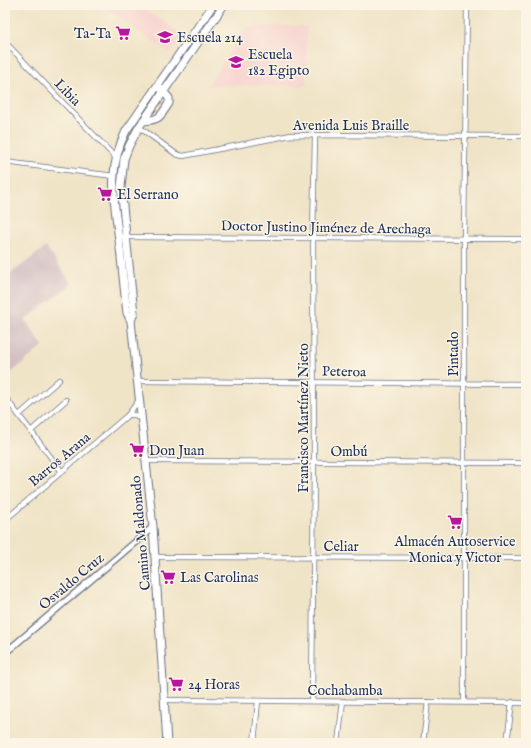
<svg xmlns="http://www.w3.org/2000/svg" width="531" height="748" font-family="'IM FELL English',serif">
<rect width="100%" height="100%" fill="#fcf5e5"/>
<filter id="ink" filterUnits="userSpaceOnUse"><feTurbulence type="fractalNoise" baseFrequency=".025" numOctaves="2"/><feDisplacementMap in="SourceGraphic" scale="8" xChannelSelector="R" yChannelSelector="G"/><feConvolveMatrix kernelMatrix="1 2 1 2 8 2 1 2 1" color-interpolation-filters="sRGB"/></filter>
<filter id="wash" filterUnits="userSpaceOnUse"><feTurbulence type="fractalNoise" baseFrequency=".012" numOctaves="4" result="noise"/><feDisplacementMap in="SourceGraphic" scale="16" xChannelSelector="R" yChannelSelector="G"/><feGaussianBlur stdDeviation="0.9" result="paint"/><feColorMatrix in="noise" values="0 0 0 0 0 0 0 0 0 0 0 0 0 0 0 0 0 1.4 0 .05"/><feComposite in="paint" operator="in"/></filter>
<g filter="url(#wash)">
<rect width="100%" height="100%" fill="#f0e4c7"/>
<g fill="#f7d0cd">
<path d="M 101,5 L 139,5 L 182,35 L 170,53 Z"/>
<path d="M 248,26 L 307,26 L 306,86 L 208,85 Z"/>
</g>
<path fill="#d2bec3" d="M 46,247 L 72,284 L 25,320 L 43,346 L 5,378 L 5,278 Z"/>
<path fill="#acc66c" stroke="#647a65" d="M 159,90 L 160,91 L 121,161 L 118,180 L 118,192 L 121,223 L 119,224 C 116,203 114,180 119,159 C 125,133 144,111 159,90 Z"/>
</g>
<g filter="url(#ink)">
<g fill="none" stroke-linecap="round" stroke-linejoin="round">
<g stroke="#666e83" stroke-width="6">
<g id="minor">
<path d="M 5,42 L 116,158"/>
<path d="M 139,127 L 176,154 L 183,156 L 291,135 L 526,136"/>
<path d="M 5,162 L 114,176"/>
<path d="M 118,237 L 526,239"/>
<path d="M 138,381 L 526,384"/>
<path d="M 5,397 L 62,472"/>
<path d="M 19,415 L 59,380"/>
<path d="M 128,415 L 135,415 L 141,419"/>
<path d="M 31,431 L 66,400"/>
<path d="M 147,461 L 526,463"/>
<path d="M 5,520 L 128,415 L 139,400"/>
<path d="M 155,557 L 526,558"/>
<path d="M 164,700 L 526,703"/>
<path d="M 312,701 L 314,462 L 313,237 L 315,136"/>
<path d="M 464,702 L 464,239 L 467,5"/>
<path d="M 254,743 L 258,701"/>
<path d="M 338,743 L 343,701"/>
<path d="M 423,743 L 428,702"/>
<path d="M 507,743 L 512,702"/>
</g>
</g>
<g stroke="#666e83" stroke-width="8">
<path id="tertiary" d="M 5,653 L 153,527"/>
</g>
<g stroke="#666e83" stroke-width="9">
<g id="primary">
<path d="M 143,121 C 160,120 160,117 169,103 L 169,98 L 161,89"/>
<path d="M 131,321 L 134,313 L 121,187 L 124,159 L 129,146 L 139,127 L 224,5"/>
<path d="M 167,743 L 153,527 L 131,321 L 127,313 C 124,289 122,264 119,240 C 114,200 107,169 126,131 L 213,5"/>
</g>
</g>
<use href="#minor" stroke="#fff" stroke-width="4.5"/>
<use href="#tertiary" stroke="#fff" stroke-width="5.5"/>
<use href="#primary" stroke="#fff" stroke-width="7"/>
</g>
</g>
<defs>
<g id="supermarket-bare" transform="scale(1.2)"><path d="M-6-5.5h2.5l.6 2H6L4.5 2H-2.5L-4.4-4H-6ZM-1.5 3.2a1.3 1.3 0 1 0 .1 0ZM3 3.2a1.3 1.3 0 1 0 .1 0Z" fill="#b5179e" stroke="#fcf5e5" stroke-width="2.5" paint-order="stroke"/></g>
<g id="school-bare" transform="scale(1.2)"><path d="M0-5L7-2L0 1L-7-2ZM-4 1L0 2.5L4 1V4Q0 6-4 4Z" fill="#b5179e" stroke="#fcf5e5" stroke-width="2.5" paint-order="stroke"/></g>
</defs>
<g fill-rule="evenodd">
<use href="#supermarket-bare" x="123" y="33"/>
<use href="#school-bare" x="165" y="37"/>
<use href="#school-bare" x="236" y="62"/>
<use href="#supermarket-bare" x="105" y="194"/>
<use href="#supermarket-bare" x="137" y="450"/>
<use href="#supermarket-bare" x="455" y="522"/>
<use href="#supermarket-bare" x="168" y="577"/>
<use href="#supermarket-bare" x="176" y="684"/>
</g>
<g text-anchor="middle" stroke-width="3" stroke-linejoin="round" paint-order="stroke">
<g font-size="14" fill="#1b2f5e" stroke="#fcf5e5" text-anchor="start">
<text x="111" y="38" text-anchor="end">Ta-Ta</text>
<text x="177" y="42">Escuela 214</text>
<text x="248" y="59">Escuela<tspan x="248" dy="16">182 Egipto</tspan></text>
<text x="117" y="199">El Serrano</text>
<text x="149" y="455">Don Juan</text>
<text x="455" y="546" text-anchor="middle">Almacén Autoservice<tspan x="455" dy="16">Monica y Victor</tspan></text>
<text x="180" y="582">Las Carolinas</text>
<text x="188" y="689">24 Horas</text>
</g>
<g font-size="14" fill="#1b2f5e" stroke="#fcf5e5">
<text transform="translate(68 92) rotate(46)" y="5">Libia</text>
<text x="351" y="130">Avenida Luis Braille</text>
<text transform="translate(326 227) rotate(1)" y="5">Doctor Justino Jiménez de Arechaga</text>
<text transform="translate(453 354) rotate(-90)" y="5">Pintado</text>
<text transform="translate(344 371) rotate(1)" y="5">Peteroa</text>
<text transform="translate(303 418) rotate(-90)" y="5">Francisco Martínez Nieto</text>
<text x="349" y="456">Ombú</text>
<text transform="translate(59 459) rotate(-40)" y="5">Barros Arana</text>
<text transform="translate(140 533) rotate(-95)" y="5">Camino Maldonado</text>
<text x="341" y="551">Celiar</text>
<text transform="translate(71 581) rotate(-40)" y="5">Osvaldo Cruz</text>
<text x="345" y="695">Cochabamba</text>
</g>
</g>
<rect width="531" height="748" fill="none" stroke="#fcf5e5" stroke-width="20"/>
</svg>
